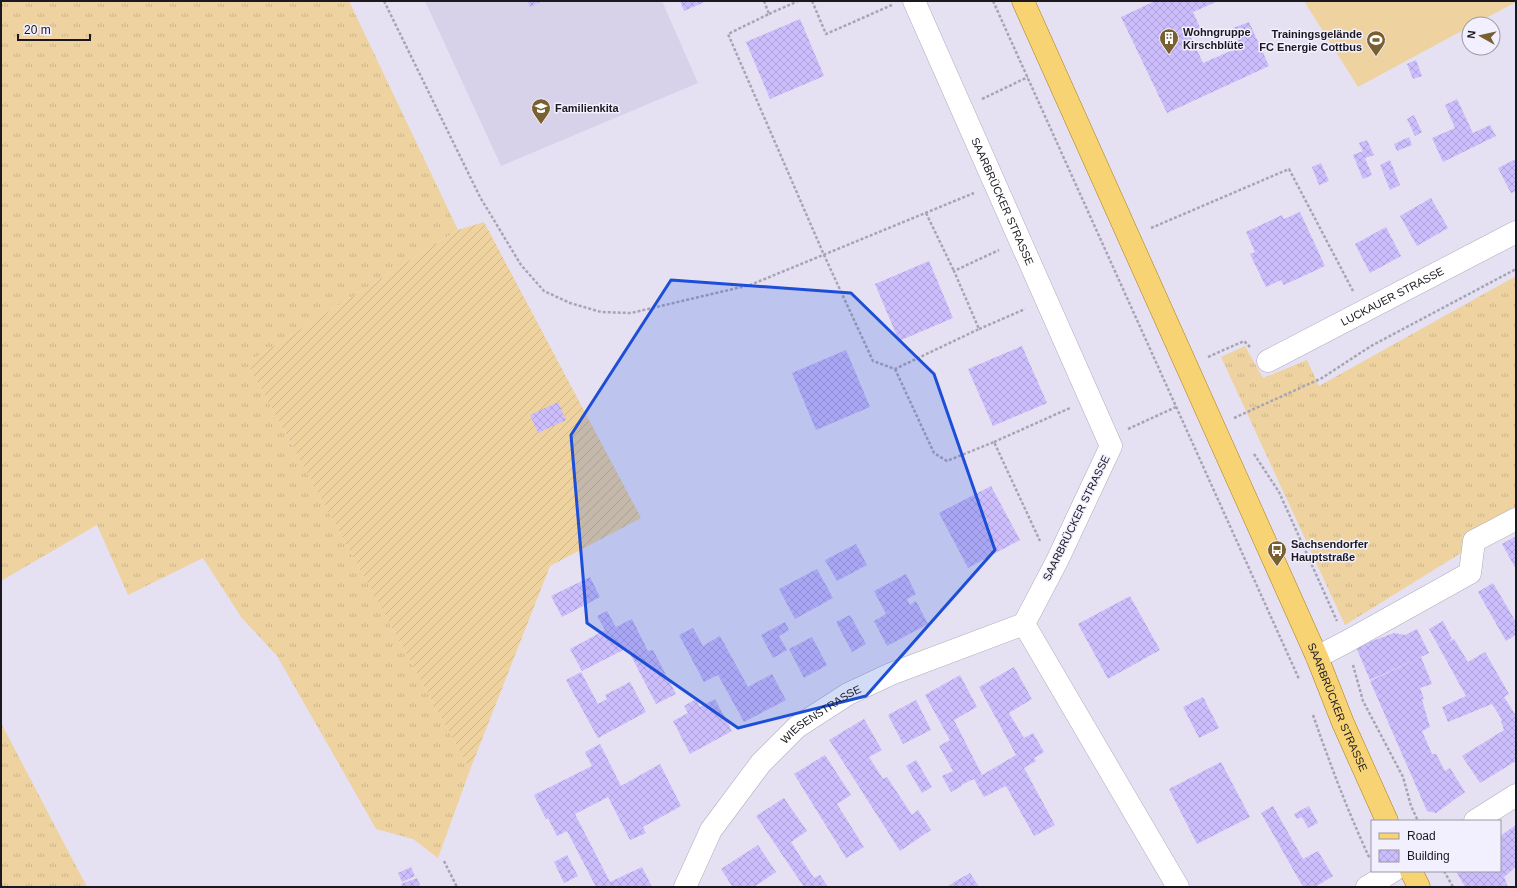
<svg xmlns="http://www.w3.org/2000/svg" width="1517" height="888" font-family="Arial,sans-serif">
<defs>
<pattern id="grass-tufts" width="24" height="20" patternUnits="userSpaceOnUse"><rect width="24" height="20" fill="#eed3a1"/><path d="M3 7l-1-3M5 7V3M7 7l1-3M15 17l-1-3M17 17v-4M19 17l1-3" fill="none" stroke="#ccb58a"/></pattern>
<pattern id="garden-furrows" width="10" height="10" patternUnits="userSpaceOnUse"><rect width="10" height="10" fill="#eed3a1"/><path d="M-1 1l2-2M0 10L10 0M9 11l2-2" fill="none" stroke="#ccb58a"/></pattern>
<pattern id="building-cross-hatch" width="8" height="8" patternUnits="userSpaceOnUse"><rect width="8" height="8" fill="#ccbdfc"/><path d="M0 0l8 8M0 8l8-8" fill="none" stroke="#afa2d8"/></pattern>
</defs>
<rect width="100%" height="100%" fill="#e5e1f3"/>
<path fill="#d7d2ea" d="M 425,1 L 662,1 L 698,83 L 501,166 Z"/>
<g fill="url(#grass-tufts)">
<path d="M 1,1 L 349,1 L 458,230 L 247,363 L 470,770 L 438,858 L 413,839 L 376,829 L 277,656 L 241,617 L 203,558 L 128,595 L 97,525 L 1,581 Z"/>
<path d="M 1516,276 L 1516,519 L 1345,625 L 1221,357 L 1245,346 L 1263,378 L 1307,360 L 1319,386 Z"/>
<path d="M 1,723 L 87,887 L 1,887 Z"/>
</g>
<path fill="url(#garden-furrows)" d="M 484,222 L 641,518 L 550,566 L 470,770 L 247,363 L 458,230 Z"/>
<path fill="#eed3a1" d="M 1304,1 L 1516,1 L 1516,2 L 1475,24 L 1469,24 L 1469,27 L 1358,87 Z"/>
<g fill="url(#building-cross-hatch)">
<path d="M 527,1 L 543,1 L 530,7 Z"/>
<path d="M 680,1 L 707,1 L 684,11 Z"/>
<path d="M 1155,1 L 1218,1 L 1193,12 L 1202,32 L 1191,37 L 1203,63 L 1240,47 L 1233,28 L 1249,22 L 1269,66 L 1167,113 L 1121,17 Z"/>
<path d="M 800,19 L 824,76 L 770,99 L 746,42 Z"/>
<path d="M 1416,60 L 1422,76 L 1413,79 L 1407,64 Z"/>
<path d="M 1457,99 L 1473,133 L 1490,125 L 1496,136 L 1443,162 L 1432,138 L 1455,128 L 1445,105 Z"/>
<path d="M 1414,115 L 1422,132 L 1415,136 L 1407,119 Z"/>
<path d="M 1409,137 L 1412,145 L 1397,151 L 1394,144 Z"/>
<path d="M 1367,140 L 1374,155 L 1365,158 L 1372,175 L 1363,179 L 1353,155 L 1363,151 L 1359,143 Z"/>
<path d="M 1516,159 L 1516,191 L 1511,193 L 1498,168 Z"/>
<path d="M 1390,160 L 1400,185 L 1390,190 L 1380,165 Z"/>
<path d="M 1321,163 L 1329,181 L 1319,185 L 1312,167 Z"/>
<path d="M 1431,198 L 1448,228 L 1417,246 L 1400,216 Z"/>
<path d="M 1300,212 L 1325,266 L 1284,285 L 1281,280 L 1266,287 L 1250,254 L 1255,252 L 1246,232 L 1282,215 L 1284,219 Z"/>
<path d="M 1386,227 L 1401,256 L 1370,273 L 1355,244 Z"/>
<path d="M 929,261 L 953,318 L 899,341 L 875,284 Z"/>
<path d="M 1022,346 L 1047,403 L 993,426 L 968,369 Z"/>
<path d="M 846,350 L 870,407 L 816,430 L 792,373 Z"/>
<path d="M 558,402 L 566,420 L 538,433 L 530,415 Z"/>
<path d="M 991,486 L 1020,540 L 968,568 L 939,513 Z"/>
<path d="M 1516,536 L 1516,569 L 1502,544 Z"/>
<path d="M 856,544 L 867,565 L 837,581 L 825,560 Z"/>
<path d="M 817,569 L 833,598 L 795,619 L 779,589 Z"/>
<path d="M 906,574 L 916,594 L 907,599 L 910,605 L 916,601 L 928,624 L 887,646 L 874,621 L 886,614 L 874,591 Z"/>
<path d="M 590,577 L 600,597 L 562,617 L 551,596 Z"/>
<path d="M 1493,583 L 1516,622 L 1516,635 L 1506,641 L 1478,592 Z"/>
<path d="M 1130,596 L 1160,650 L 1108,679 L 1078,624 Z"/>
<path d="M 607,611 L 616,627 L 632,619 L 648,651 L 653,650 L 676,694 L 656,704 L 627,648 L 582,671 L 570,649 L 605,630 L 597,616 Z"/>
<path d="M 850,615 L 866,644 L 852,652 L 836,622 Z"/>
<path d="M 1443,621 L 1452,639 L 1443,644 L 1454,639 L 1468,662 L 1485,652 L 1509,694 L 1504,697 L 1516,716 L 1516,761 L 1480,783 L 1462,756 L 1504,730 L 1501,721 L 1502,720 L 1492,704 L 1448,722 L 1442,707 L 1466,696 L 1429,629 Z"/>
<path d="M 785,622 L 789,630 L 779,636 L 787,650 L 773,658 L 761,635 Z"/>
<path d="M 693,628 L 703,646 L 720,636 L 748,687 L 772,674 L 786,700 L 744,722 L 718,675 L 704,682 L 679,635 Z"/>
<path d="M 1417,629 L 1429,653 L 1421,657 L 1432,684 L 1420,688 L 1424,699 L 1422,700 L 1430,727 L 1422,731 L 1432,754 L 1436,754 L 1445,771 L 1450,768 L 1465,792 L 1436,813 L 1427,811 L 1370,681 L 1419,658 L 1370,680 L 1356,647 L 1394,633 L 1405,635 Z"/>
<path d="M 812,637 L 827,665 L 804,678 L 789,649 Z"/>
<path d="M 1014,667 L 1032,699 L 1009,713 L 1024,738 L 1033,733 L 1044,752 L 1034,758 L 1036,761 L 1024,768 L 1055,825 L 1034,836 L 1006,786 L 984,797 L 974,779 L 961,785 L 962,786 L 951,792 L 942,776 L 953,771 L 939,746 L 950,740 L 925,695 L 960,675 L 977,707 L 954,720 L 982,775 L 1016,755 L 979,687 Z"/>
<path d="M 581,672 L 598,704 L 607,699 L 605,695 L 630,682 L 646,712 L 598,738 L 566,680 Z"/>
<path d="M 1203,697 L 1219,728 L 1199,738 L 1183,707 Z"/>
<path d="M 696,699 L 700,707 L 715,699 L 732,731 L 690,754 L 673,721 L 688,713 L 684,706 Z"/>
<path d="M 916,700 L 931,730 L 903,744 L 888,715 Z"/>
<path d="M 864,719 L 882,750 L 869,757 L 883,779 L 887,777 L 912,815 L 918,810 L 931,830 L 900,851 L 829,740 Z"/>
<path d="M 600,744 L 621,786 L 660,764 L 681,806 L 643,827 L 646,833 L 630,840 L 608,797 L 575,814 L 610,882 L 642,867 L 652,887 L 596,887 L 567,831 L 557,836 L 548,818 L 546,819 L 534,795 L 592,766 L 585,752 Z"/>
<path d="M 825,755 L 851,795 L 837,804 L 864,847 L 846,858 L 794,774 Z"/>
<path d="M 916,760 L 932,787 L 922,793 L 906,766 Z"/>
<path d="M 1221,762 L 1250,817 L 1197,844 L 1169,789 Z"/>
<path d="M 784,798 L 807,831 L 791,842 L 814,878 L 820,875 L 828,887 L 804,887 L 756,816 Z"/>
<path d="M 1273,806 L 1303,859 L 1318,851 L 1333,876 L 1315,887 L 1303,887 L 1261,813 Z"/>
<path d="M 1309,806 L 1318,823 L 1308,828 L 1302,817 L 1297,819 L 1294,814 Z"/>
<path d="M 1516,825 L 1516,867 L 1504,877 L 1508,887 L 1465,887 L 1456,871 L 1500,871 L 1500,836 Z"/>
<path d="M 758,845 L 776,872 L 754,887 L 730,887 L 732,886 L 721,869 Z"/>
<path d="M 567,855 L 578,876 L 564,883 L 554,862 Z"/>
<path d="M 411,867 L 415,876 L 402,882 L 398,873 Z"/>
<path d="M 970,873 L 979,887 L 947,887 L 956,881 Z"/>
<path d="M 417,878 L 420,885 L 416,887 L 402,887 L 401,884 Z"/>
</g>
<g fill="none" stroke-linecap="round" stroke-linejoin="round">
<g stroke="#afacbd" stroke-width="23">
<g id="minor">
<path id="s1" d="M 914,1 L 1111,446 L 1057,561 L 1024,624 L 1178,887"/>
<path id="s2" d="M 1268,361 L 1516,232"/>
<path d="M 1317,657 L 1346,642 L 1470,573 L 1474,541 L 1516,519"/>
<path d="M 1475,821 L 1516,795"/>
<path id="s3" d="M 685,887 L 711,830 L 761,763 L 797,727 L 848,694 L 891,674 L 1024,624"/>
<path d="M 1367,887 L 1393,871"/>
</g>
</g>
<g stroke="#a87f1a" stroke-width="23">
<g id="major">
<path id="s4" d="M 1023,1 L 1317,657 L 1343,723 L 1387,821"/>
<path d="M 1411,871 L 1419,887"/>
</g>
</g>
<g stroke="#a8a5b3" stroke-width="2.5" stroke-dasharray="3 2" stroke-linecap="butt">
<path d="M 384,1 L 480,197 L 521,265 L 544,291 L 570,303 L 601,312 L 631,313 L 750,285 L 974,193"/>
<path d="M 764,1 L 769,14 L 728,34 L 824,255 L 873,361 L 895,369 L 979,329 L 954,271 L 999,250"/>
<path d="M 812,1 L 826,34 L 892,5"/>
<path d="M 993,1 L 1299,679"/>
<path d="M 769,14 L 798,1"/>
<path d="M 982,99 L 1028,77"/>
<path d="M 926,213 L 954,271"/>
<path d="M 1151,228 L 1289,169 L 1353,291"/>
<path d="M 979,329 L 1025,309"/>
<path d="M 1208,357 L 1244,341 L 1250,347"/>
<path d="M 895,369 L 934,453 L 947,461 L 994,442 L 1040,541"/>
<path d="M 1234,418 L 1322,378 L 1371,346 L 1516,269"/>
<path d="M 1128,429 L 1176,407"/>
<path d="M 994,442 L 1070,408"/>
<path d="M 1254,454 L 1279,492 L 1337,621"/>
<path d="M 1299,560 L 1308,556"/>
<path d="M 1353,665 L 1363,701 L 1403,777 L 1411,806 L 1418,821"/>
<path d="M 1313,715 C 1330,764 1348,812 1370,859"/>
<path d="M 444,861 L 457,887"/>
<path d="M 1444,871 L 1453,887"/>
</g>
<use href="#minor" stroke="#fff" stroke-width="22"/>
<use href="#major" stroke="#f8d374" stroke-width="22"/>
</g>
<path fill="#1d4ed8" fill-opacity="0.2" stroke="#1d4ed8" stroke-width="3" stroke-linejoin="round" d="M 671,280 L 851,293 L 934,374 L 995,550 L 866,696 L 738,728 L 587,623 L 571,435 Z"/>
<defs>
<g id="building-pin" transform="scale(1)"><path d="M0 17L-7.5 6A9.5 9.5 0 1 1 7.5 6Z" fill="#786031" stroke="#f2effe"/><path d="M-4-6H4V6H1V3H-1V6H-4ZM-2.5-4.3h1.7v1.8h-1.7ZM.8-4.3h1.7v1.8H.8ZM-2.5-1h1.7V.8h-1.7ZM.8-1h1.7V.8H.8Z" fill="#fff"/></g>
<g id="stadium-pin" transform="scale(1)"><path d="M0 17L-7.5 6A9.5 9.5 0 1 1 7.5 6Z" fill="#786031" stroke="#f2effe"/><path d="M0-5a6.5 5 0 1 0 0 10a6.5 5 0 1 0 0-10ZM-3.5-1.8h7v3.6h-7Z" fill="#fff"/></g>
<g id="school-pin" transform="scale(1)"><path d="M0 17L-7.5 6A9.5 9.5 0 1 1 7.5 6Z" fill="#786031" stroke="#f2effe"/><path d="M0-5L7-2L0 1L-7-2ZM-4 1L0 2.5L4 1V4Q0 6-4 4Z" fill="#fff"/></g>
<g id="bus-pin" transform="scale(1)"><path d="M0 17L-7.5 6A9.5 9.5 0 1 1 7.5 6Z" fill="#786031" stroke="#f2effe"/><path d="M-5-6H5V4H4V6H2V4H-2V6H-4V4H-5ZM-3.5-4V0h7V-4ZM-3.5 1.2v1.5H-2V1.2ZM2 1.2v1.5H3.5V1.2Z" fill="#fff"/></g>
</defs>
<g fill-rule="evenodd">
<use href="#building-pin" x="1169" y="38"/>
<use href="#stadium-pin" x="1376" y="40"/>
<use href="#school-pin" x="541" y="108"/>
<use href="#bus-pin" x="1277" y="550"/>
</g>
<g text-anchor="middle" stroke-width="3" stroke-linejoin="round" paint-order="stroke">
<g font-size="11" font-weight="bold" fill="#1b191f" stroke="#f2effe" text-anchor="start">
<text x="1183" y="36">Wohngruppe<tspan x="1183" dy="13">Kirschblüte</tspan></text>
<text x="1362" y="38" text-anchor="end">Trainingsgelände<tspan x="1362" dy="13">FC Energie Cottbus</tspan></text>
<text x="555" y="112">Familienkita</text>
<text x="1291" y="548">Sachsendorfer<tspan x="1291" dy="13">Hauptstraße</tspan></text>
</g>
<g font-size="11" fill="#1b191f" stroke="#f2effe">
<text dy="4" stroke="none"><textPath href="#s1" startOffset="219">SAARBRÜCKER STRASSE</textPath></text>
<text dy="4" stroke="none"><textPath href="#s2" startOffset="140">LUCKAUER STRASSE</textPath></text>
<text transform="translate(1076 518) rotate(-64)" y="4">SAARBRÜCKER STRASSE</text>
<text dy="4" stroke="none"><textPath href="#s4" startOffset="773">SAARBRÜCKER STRASSE</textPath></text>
<text dy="4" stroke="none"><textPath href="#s3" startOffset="224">WIESENSTRASSE</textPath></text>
</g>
</g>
<rect width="1517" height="888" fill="none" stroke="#1b191f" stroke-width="4"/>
<rect x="1371" y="820" width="130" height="52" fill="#f2effe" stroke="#9c99a5"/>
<rect x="1379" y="833" width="20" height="6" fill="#f8d374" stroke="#9c99a5"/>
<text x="1407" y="840" font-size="12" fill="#1b191f">Road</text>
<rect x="1379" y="850" width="20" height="12" fill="url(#building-cross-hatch)" stroke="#9c99a5"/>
<text x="1407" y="860" font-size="12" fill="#1b191f">Building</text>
<g transform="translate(1481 36) rotate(278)"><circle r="19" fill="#f2effe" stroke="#9c99a5"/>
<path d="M0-3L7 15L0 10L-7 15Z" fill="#786031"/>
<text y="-6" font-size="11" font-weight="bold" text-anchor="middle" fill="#1b191f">N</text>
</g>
<path d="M18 34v6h72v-6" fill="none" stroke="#1b191f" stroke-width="2"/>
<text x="24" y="34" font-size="12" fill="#1b191f" stroke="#f2effe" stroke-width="3" paint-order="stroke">20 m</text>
</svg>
